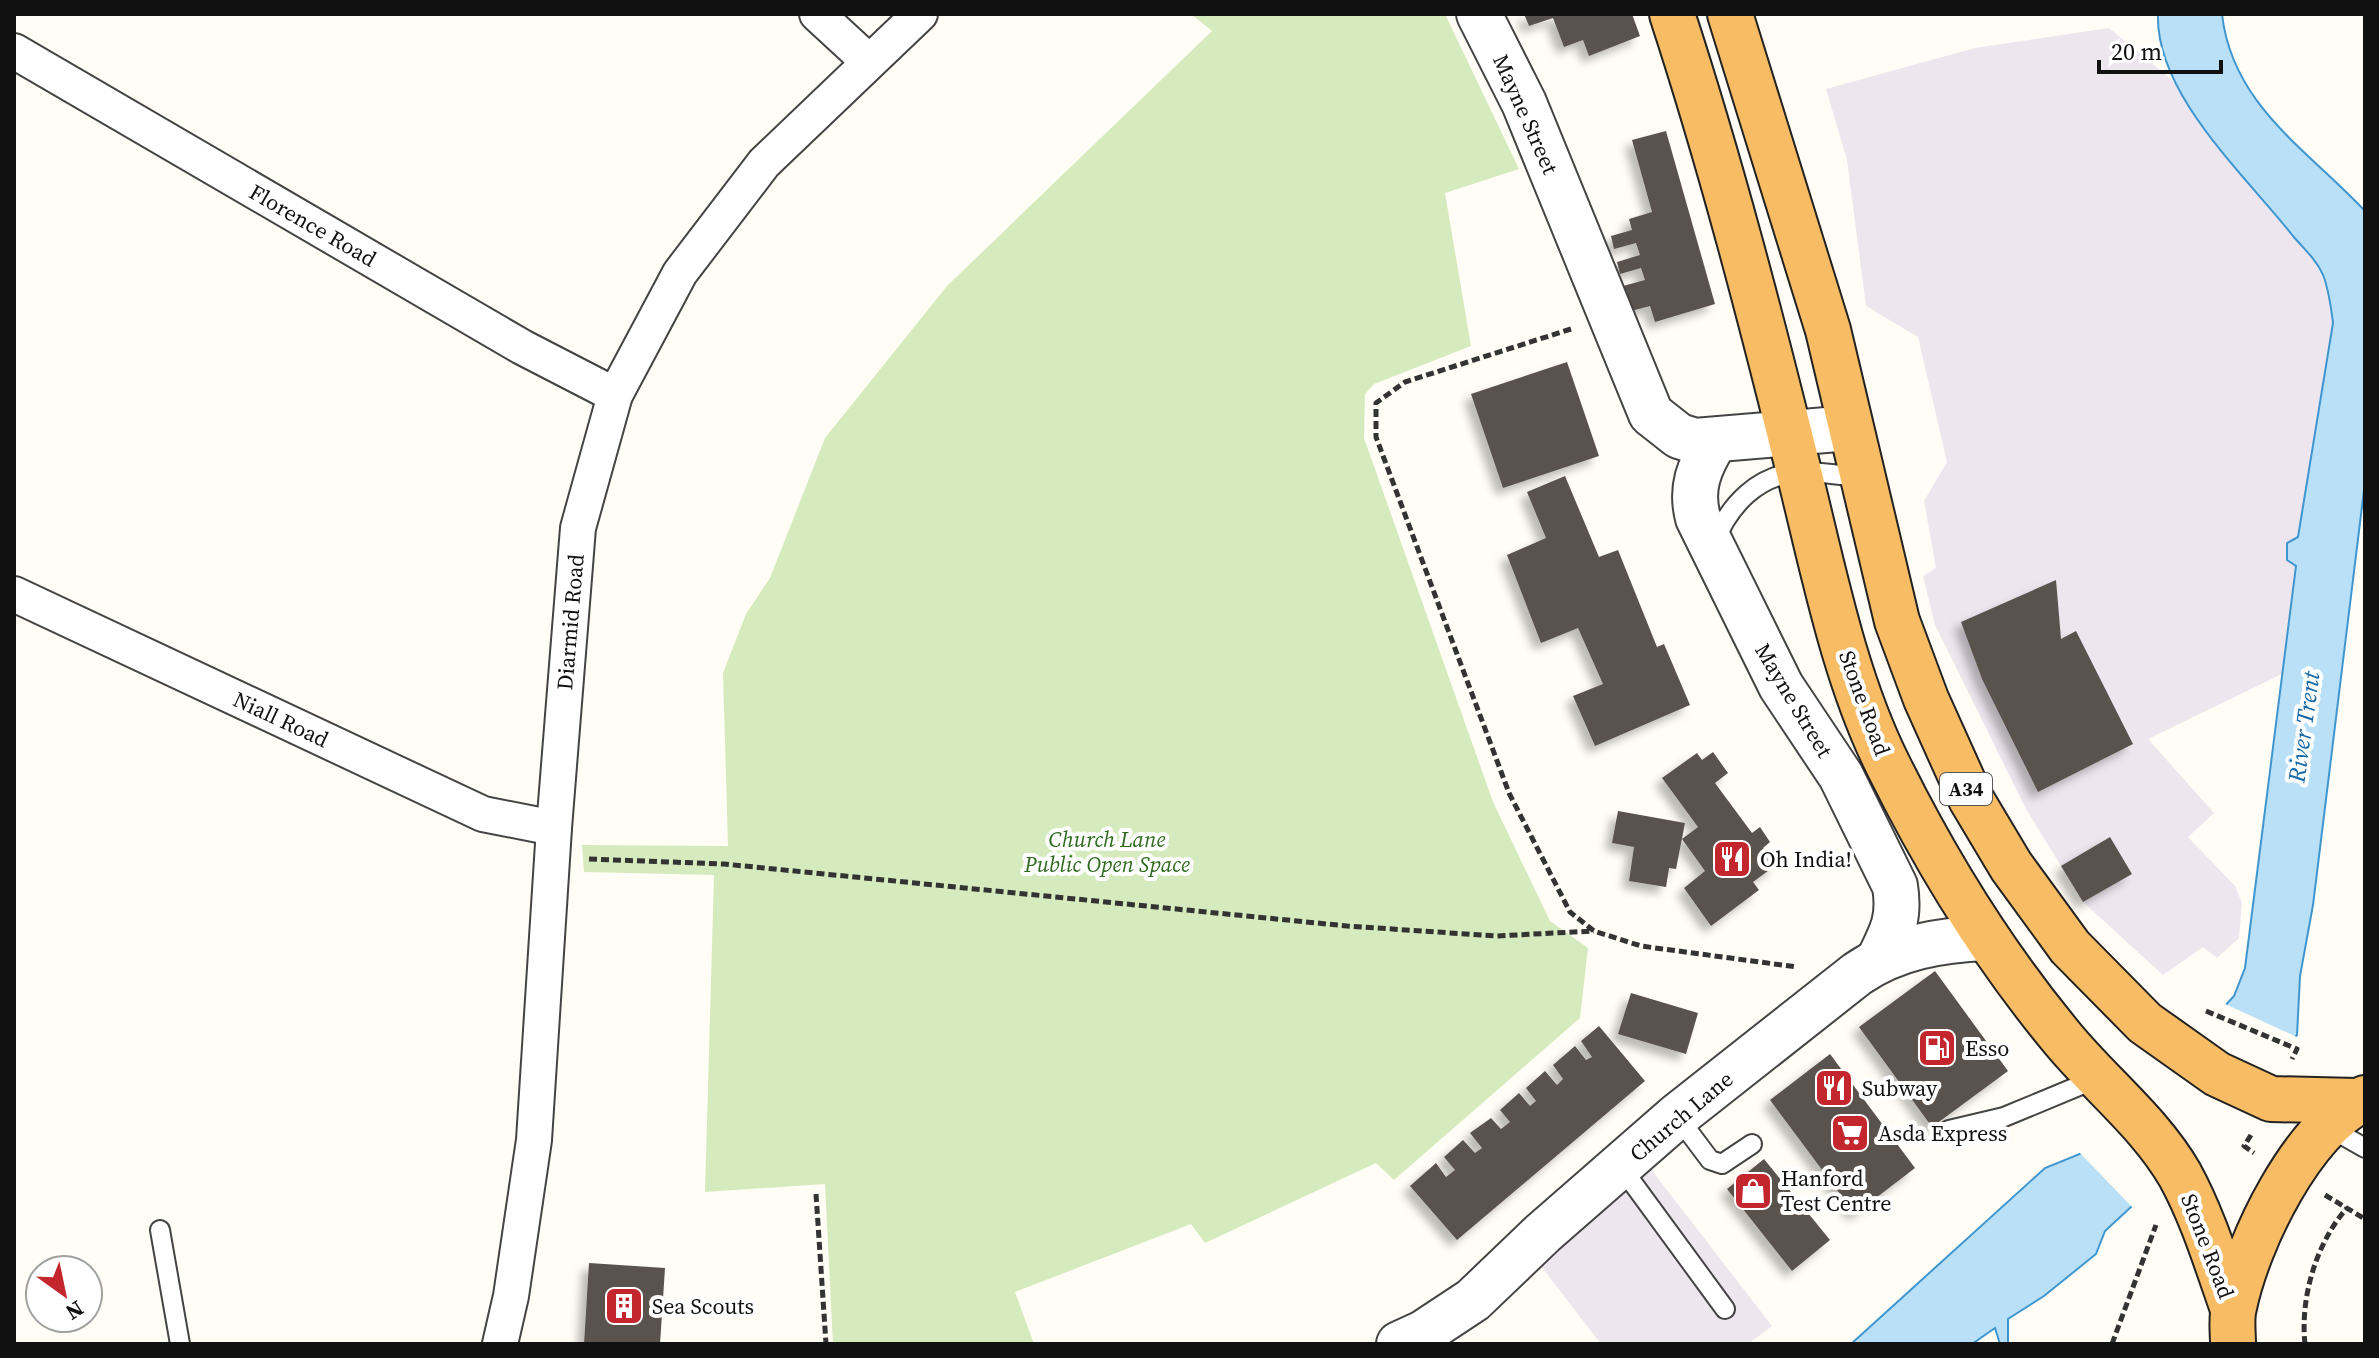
<svg xmlns="http://www.w3.org/2000/svg" width="2379" height="1358" font-family="'Source Serif 4',serif">
<defs>
<filter id="shadow"><feDropShadow dx="-7" dy="7" stdDeviation="4" flood-color="#0004"/></filter>
</defs>
<rect width="100%" height="100%" fill="#fffdf5"/>
<g fill="#eee6ef">
<path d="M 2109,28 L 2172,80 L 2218,147 L 2311,255 L 2327,287 L 2333,323 L 2298,537 L 2287,543 L 2296,566 L 2282,674 L 2148,739 L 2214,813 L 2188,837 L 2235,886 L 2242,903 L 2239,938 L 2217,958 L 2203,947 L 2163,975 L 2083,902 L 2026,809 L 1935,625 L 1923,576 L 1936,568 L 1924,501 L 1947,462 L 1918,337 L 1866,306 L 1847,160 L 1826,89 L 1975,48 Z"/>
<path d="M 1650,1168 L 1772,1326 L 1748,1344 L 1601,1344 L 1537,1261 Z"/>
</g>
<path fill="#d5ebbd" d="M 1191,14 L 1445,14 L 1519,169 L 1445,193 L 1471,346 L 1374,384 L 1365,394 L 1364,438 L 1493,802 L 1550,921 L 1588,948 L 1580,1018 L 1394,1180 L 1376,1163 L 1205,1243 L 1191,1224 L 1015,1292 L 1034,1344 L 833,1344 L 825,1184 L 705,1192 L 714,875 L 584,872 L 582,845 L 728,846 L 723,673 L 746,614 L 770,578 L 825,438 L 947,286 L 1212,31 Z"/>
<path fill="#b9e0f7" stroke="#3f96cf" stroke-width="2" d="M 2158,14 L 2222,14 C 2232,105 2308,150 2365,211 L 2365,482 L 2313,905 L 2300,976 L 2297,1035 L 2131,1207 L 2105,1231 L 2096,1254 L 2044,1296 L 2008,1319 L 2008,1344 L 2000,1344 L 1995,1328 L 1972,1344 L 1851,1344 L 2045,1168 L 2097,1147 L 2234,996 L 2245,968 L 2296,566 L 2287,560 L 2287,543 L 2298,537 L 2333,323 C 2331,307 2329,290 2323,275 C 2316,259 2304,249 2293,236 C 2246,176 2155,94 2158,14 Z"/>
<path fill="#fffdf5" d="M 2223,1003 L 2299,1038 L 2134,1209 L 2078,1151 L 2095,1144 Z"/>
<g fill="#5a524d" filter="url(#shadow)">
<path d="M 1524,14 L 1632,14 L 1640,36 L 1589,56 L 1583,40 L 1564,47 L 1553,18 L 1529,26 Z"/>
<path d="M 1666,131 L 1715,304 L 1655,322 L 1650,306 L 1631,311 L 1623,286 L 1645,280 L 1641,268 L 1620,274 L 1617,262 L 1640,255 L 1636,243 L 1614,249 L 1611,236 L 1632,230 L 1629,219 L 1652,212 L 1632,140 Z"/>
<path d="M 1567,362 L 1599,456 L 1503,488 L 1471,394 Z"/>
<path d="M 1565,476 L 1599,557 L 1618,550 L 1657,647 L 1664,644 L 1690,705 L 1595,746 L 1573,696 L 1603,684 L 1578,628 L 1541,643 L 1507,555 L 1546,538 L 1527,492 Z"/>
<path d="M 2056,580 L 2061,639 L 2076,631 L 2133,744 L 2038,792 L 1982,679 L 1961,622 Z"/>
<path d="M 1713,752 L 1728,773 L 1715,783 L 1752,833 L 1760,827 L 1770,842 L 1763,848 L 1776,865 L 1753,882 L 1759,890 L 1711,926 L 1684,888 L 1705,871 L 1682,839 L 1698,827 L 1662,778 L 1697,753 L 1702,760 Z"/>
<path d="M 1618,811 L 1685,823 L 1676,869 L 1669,868 L 1666,887 L 1629,881 L 1634,847 L 1612,843 Z"/>
<path d="M 2110,837 L 2132,874 L 2083,902 L 2061,866 Z"/>
<path d="M 1935,971 L 2008,1071 L 1932,1127 L 1859,1027 Z"/>
<path d="M 1631,993 L 1698,1013 L 1686,1054 L 1618,1034 Z"/>
<path d="M 1599,1026 L 1645,1081 L 1457,1240 L 1410,1186 L 1436,1163 L 1446,1177 L 1455,1170 L 1444,1157 L 1463,1140 L 1475,1153 L 1482,1148 L 1470,1133 L 1491,1118 L 1501,1129 L 1510,1122 L 1500,1110 L 1519,1093 L 1530,1106 L 1536,1101 L 1526,1088 L 1545,1071 L 1557,1085 L 1563,1079 L 1553,1065 L 1575,1046 L 1586,1060 L 1592,1057 L 1581,1041 Z"/>
<path d="M 1830,1054 L 1915,1168 L 1855,1214 L 1770,1100 Z"/>
<path d="M 1764,1159 L 1830,1240 L 1792,1271 L 1727,1189 Z"/>
<path d="M 589,1263 L 665,1268 L 660,1344 L 584,1344 Z"/>
</g>
<g fill="none" stroke-linecap="round" stroke-linejoin="round">
<g stroke="#444" stroke-width="22">
<g id="service">
<path d="M 1714,543 C 1729,505 1758,474 1801,472 C 1821,471 1843,476 1863,478"/>
<path d="M 1677,1116 L 1710,1160 L 1722,1164 L 1752,1144"/>
<path d="M 2328,1127 L 2365,1148"/>
<path d="M 1949,1130 L 2004,1117 L 2098,1078"/>
<path d="M 1621,1167 L 1725,1309"/>
<path d="M 160,1230 L 180,1344"/>
</g>
</g>
<g stroke="#444" stroke-width="38">
<g id="minor">
<path d="M 817,14 L 868,61"/>
<path d="M 14,51 L 522,347 L 615,395"/>
<path d="M 14,594 L 483,814 L 554,828"/>
<path d="M 500,1344 L 511,1296 L 534,1140 L 554,828 L 578,528 L 615,395 L 680,273 L 764,163 L 920,14"/>
</g>
</g>
<g stroke="#444" stroke-width="48">
<g id="tertiary">
<path d="M 1479,14 L 1524,103 L 1651,414 L 1679,436 L 1695,441 L 1850,428"/>
<path d="M 1715,441 C 1699,467 1690,488 1698,518 L 1781,686 L 1841,776 L 1895,886 C 1900,917 1893,931 1879,959"/>
<path d="M 1399,1344 L 1423,1333 L 1473,1300 L 1543,1233 L 1677,1116 L 1857,974 C 1896,947 1940,940 1987,938"/>
</g>
</g>
<g stroke="#222" stroke-width="48">
<g id="trunk">
<path d="M 1672,14 C 1721,164 1761,318 1799,472 C 1823,568 1844,678 1889,767 C 1937,864 1994,956 2063,1039 C 2101,1085 2150,1123 2180,1175 C 2203,1217 2217,1264 2233,1309"/>
<path d="M 1730,14 L 1828,330 L 1897,621 L 1926,699 L 1971,799 L 2011,866 L 2070,947 L 2145,1023 L 2217,1074 L 2271,1099 L 2357,1101"/>
<path d="M 2233,1344 C 2233,1332 2231,1318 2234,1307 C 2248,1240 2302,1129 2365,1098"/>
</g>
</g>
<g stroke="#333" stroke-width="5" stroke-dasharray="8 4" stroke-linecap="butt">
<path d="M 1571,329 L 1405,382 L 1376,403 L 1376,437 L 1509,793 L 1570,912 L 1594,931 L 1641,946 L 1797,967"/>
<path d="M 589,859 L 724,864 L 1347,926 L 1496,936 L 1594,931"/>
<path d="M 2206,1011 L 2297,1049 L 2292,1059"/>
<path d="M 2251,1135 L 2244,1146 L 2254,1153"/>
<path d="M 816,1194 L 826,1344"/>
<path d="M 2325,1195 L 2365,1219"/>
<path d="M 2112,1344 L 2156,1225"/>
<path d="M 2305,1344 C 2300,1298 2316,1243 2347,1208"/>
</g>
<use href="#service" stroke="#fff" stroke-width="18"/>
<use href="#minor" stroke="#fff" stroke-width="34"/>
<use href="#tertiary" stroke="#fff" stroke-width="44"/>
<use href="#trunk" stroke="#f7bc64" stroke-width="44"/>
</g>
<defs>
<g id="restaurant-square" transform="scale(2)"><rect x="-9" y="-9" width="18" height="18" rx="4" fill="#c4262e" stroke="#fff"/><path d="M-5-6h1v4h1v-4h1v4h1v-4h1v5L-1.5 .5V6h-2V.5L-5-1ZM5-6V6H3V1.5H1.5Q1.5-4 5-6Z" fill="#fff"/></g>
<g id="fuel-square" transform="scale(2)"><rect x="-9" y="-9" width="18" height="18" rx="4" fill="#c4262e" stroke="#fff"/><path d="M-5.5-6h7V0h2V4h1.3V-2.5L3-4.5l.8-.8L6-3V5H2.5V1h-1V6h-7ZM-4.2-4.7v3.2H.2V-4.7Z" fill="#fff"/></g>
<g id="supermarket-square" transform="scale(2)"><rect x="-9" y="-9" width="18" height="18" rx="4" fill="#c4262e" stroke="#fff"/><path d="M-6-5.5h2.5l.6 2H6L4.5 2H-2.5L-4.4-4H-6ZM-1.5 3.2a1.3 1.3 0 1 0 .1 0ZM3 3.2a1.3 1.3 0 1 0 .1 0Z" fill="#fff"/></g>
<g id="shop-square" transform="scale(2)"><rect x="-9" y="-9" width="18" height="18" rx="4" fill="#c4262e" stroke="#fff"/><path d="M-5-2.5h2.3a2.7 3.5 0 0 1 5.4 0H5L5.5 6h-11ZM-1.5-2.5h3a1.5 2.3 0 0 0-3 0Z" fill="#fff"/></g>
<g id="building-square" transform="scale(2)"><rect x="-9" y="-9" width="18" height="18" rx="4" fill="#c4262e" stroke="#fff"/><path d="M-4-6H4V6H1V3H-1V6H-4ZM-2.5-4.3h1.7v1.8h-1.7ZM.8-4.3h1.7v1.8H.8ZM-2.5-1h1.7V.8h-1.7ZM.8-1h1.7V.8H.8Z" fill="#fff"/></g>
</defs>
<g fill-rule="evenodd">
<use href="#restaurant-square" x="1732" y="859"/>
<use href="#fuel-square" x="1937" y="1048"/>
<use href="#restaurant-square" x="1834" y="1088"/>
<use href="#supermarket-square" x="1850" y="1133"/>
<use href="#shop-square" x="1753" y="1191"/>
<use href="#building-square" x="624" y="1306"/>
</g>
<g text-anchor="middle" stroke-width="8" stroke-linejoin="round" paint-order="stroke">
<rect fill="#fff" stroke="#585858" stroke-width="2" x="1940" y="773" width="52" height="32" rx="6"/>
<g font-size="20" font-weight="bold" fill="#111">
<text x="1966" y="796">A34</text>
</g>
<g font-size="22" fill="#111" stroke="#fff">
<text transform="translate(1526 114) rotate(66)" y="8">Mayne Street</text>
<text transform="translate(313 225) rotate(30)" y="8">Florence Road</text>
<text transform="translate(570 622) rotate(-85)" y="8">Diarmid Road</text>
<text transform="translate(1794 700) rotate(59)" y="8">Mayne Street</text>
<text transform="translate(1865 703) rotate(70)" y="8">Stone Road</text>
<text transform="translate(281 719) rotate(25)" y="8">Niall Road</text>
<text transform="translate(1681 1116) rotate(-40)" y="8">Church Lane</text>
<text transform="translate(2208 1246) rotate(69)" y="8">Stone Road</text>
</g>
<g font-size="22" font-style="italic" fill="#2f6b1f" stroke="#fff">
<text x="1107" y="847">Church Lane<tspan x="1107" dy="25">Public Open Space</tspan></text>
</g>
<g font-size="22" fill="#111" stroke="#fff" text-anchor="start">
<text x="1760" y="867">Oh India!</text>
<text x="1965" y="1056">Esso</text>
<text x="1862" y="1096">Subway</text>
<text x="1878" y="1141">Asda Express</text>
<text x="1781" y="1186">Hanford<tspan x="1781" dy="25">Test Centre</tspan></text>
<text x="652" y="1314">Sea Scouts</text>
</g>
<g font-size="24" font-style="italic" fill="#1768a6" stroke="#fff">
<text transform="translate(2304 727) rotate(-82)" y="8">River Trent</text>
</g>
</g>
<rect width="2379" height="1358" fill="none" stroke="#111111" stroke-width="32"/>
<g transform="translate(64 1294) rotate(147)"><circle r="38" fill="#ffffff" stroke="#a0a0a0" stroke-width="2"/>
<path d="M0-6L14 30L0 20L-14 30Z" fill="#c4262e"/>
<text y="-12" font-size="22" font-weight="bold" text-anchor="middle" fill="#111111">N</text>
</g>
<path d="M2099 60v12h122v-12" fill="none" stroke="#111111" stroke-width="4"/>
<text x="2111" y="60" font-size="24" fill="#111111" stroke="#ffffff" stroke-width="6" paint-order="stroke">20 m</text>
</svg>
